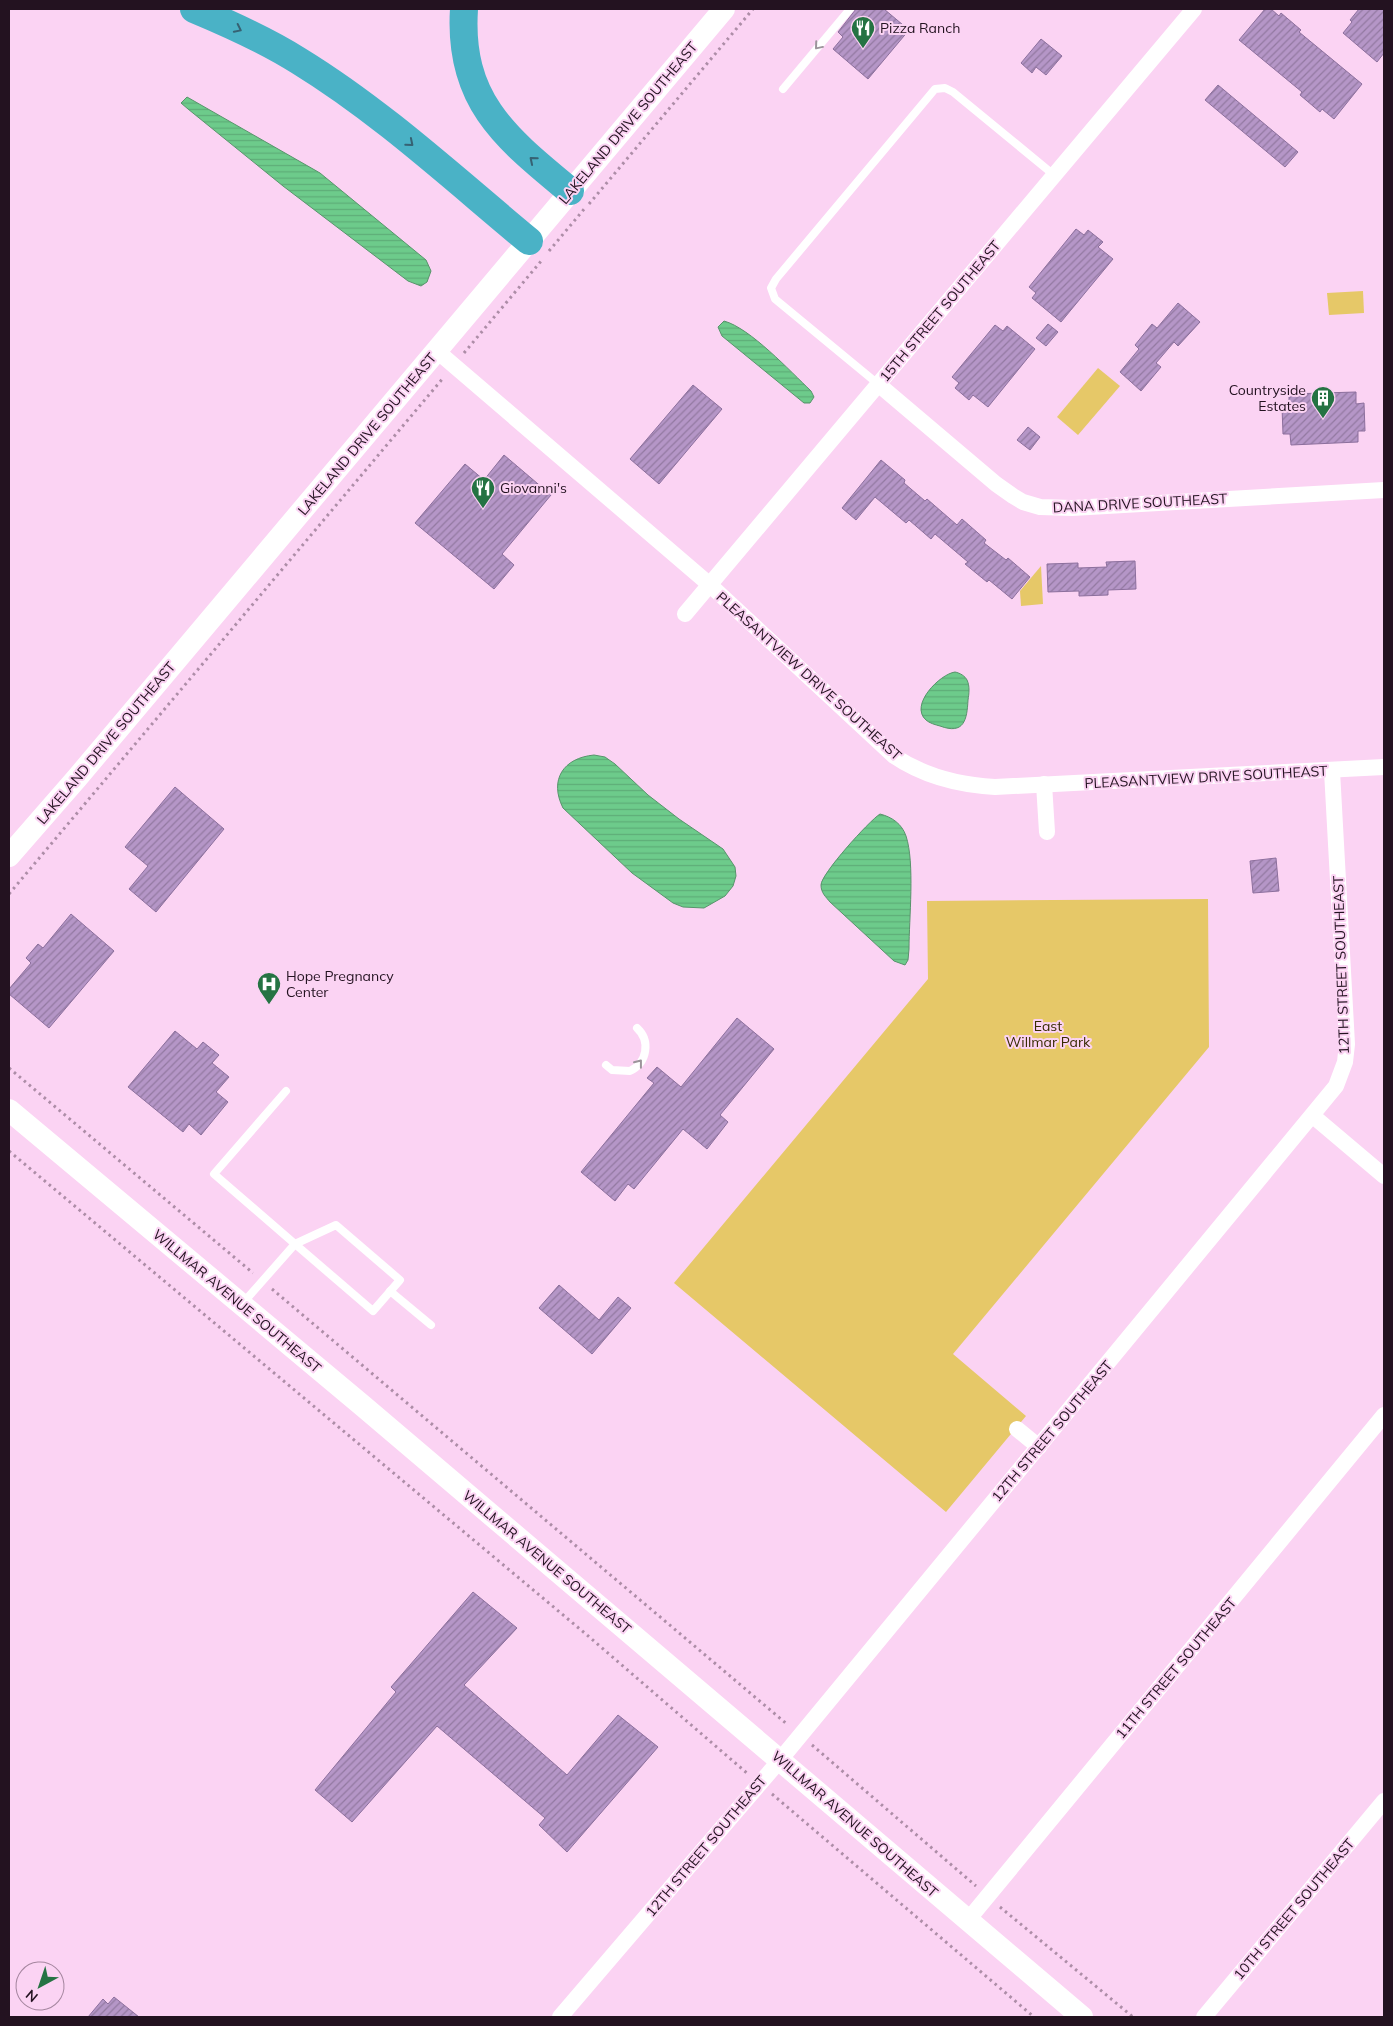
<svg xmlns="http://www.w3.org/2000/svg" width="1393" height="2026" font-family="Mulish,sans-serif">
<defs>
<pattern id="water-rules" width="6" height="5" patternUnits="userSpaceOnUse" patternTransform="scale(1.25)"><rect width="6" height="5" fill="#6dcb8b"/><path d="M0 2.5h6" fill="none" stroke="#5ead78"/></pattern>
<pattern id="building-hatch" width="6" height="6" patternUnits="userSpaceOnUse" patternTransform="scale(1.25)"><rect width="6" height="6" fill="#b596c7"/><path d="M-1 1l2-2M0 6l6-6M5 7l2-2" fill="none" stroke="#9379a1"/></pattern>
</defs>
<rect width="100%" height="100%" fill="#fbd3f3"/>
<g fill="#e6c868">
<path d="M 1363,291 L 1364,313 L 1329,315 L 1327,293 Z"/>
<path d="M 1098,368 L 1120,386 L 1078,435 L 1057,417 Z"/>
<path d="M 1041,566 L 1043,604 L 1021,606 L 1020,591 Z"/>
<path d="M 1208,899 L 1209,1047 L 953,1354 L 1026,1416 L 946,1512 L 674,1283 L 928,979 L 927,901 Z"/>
</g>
<g fill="url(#water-rules)" stroke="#57946b">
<path d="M 187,97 L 320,173 L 426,260 L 431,271 L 427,282 L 421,286 L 408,281 L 283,186 L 188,109 L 181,103 Z"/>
<path d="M 724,321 C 750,328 790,371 811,391 L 814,397 L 810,403 L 804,403 L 722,336 L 718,327 Z"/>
<path d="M 955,672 C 960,673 965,676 967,680 C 970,686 969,694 968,700 C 967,720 964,735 940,726 C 936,725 929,723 926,720 C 909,705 940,674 955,672 Z"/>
<path d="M 594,755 L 605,757 L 615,764 L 648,795 L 679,819 L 723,849 L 735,867 L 736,876 L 733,886 L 725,896 L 704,908 L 683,907 L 673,903 L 632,873 L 563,808 C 549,780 563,758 594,755 Z"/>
<path d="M 880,814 C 892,817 902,824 906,836 C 915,863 909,919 909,949 L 908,960 L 905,965 L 894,961 L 830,902 C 826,897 821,893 821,885 C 821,874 869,821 880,814 Z"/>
</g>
<g fill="url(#building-hatch)" stroke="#8c6f9d">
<path d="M 856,9 L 884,9 L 909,30 L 868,79 L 833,49 L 843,37 L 838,32 Z"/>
<path d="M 1265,9 L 1271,9 L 1279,16 L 1281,13 L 1301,30 L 1299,32 L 1362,84 L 1334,119 L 1322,109 L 1320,112 L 1300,95 L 1302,92 L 1239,40 Z"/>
<path d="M 1359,9 L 1384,9 L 1384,53 L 1377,62 L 1343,33 L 1352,22 L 1350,20 Z"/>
<path d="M 1041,39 L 1062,56 L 1046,75 L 1036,67 L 1032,73 L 1021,63 Z"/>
<path d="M 1218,85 L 1298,152 L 1285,167 L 1205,100 Z"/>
<path d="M 1076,229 L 1084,235 L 1088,230 L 1103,242 L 1098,247 L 1113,259 L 1061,322 L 1032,298 L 1036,293 L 1029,287 Z"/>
<path d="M 1178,303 L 1200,322 L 1178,346 L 1174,342 L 1156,363 L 1161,367 L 1141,391 L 1120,372 L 1139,349 L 1135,345 L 1152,324 L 1157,328 Z"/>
<path d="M 1048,324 L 1058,332 L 1046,346 L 1036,338 Z"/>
<path d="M 995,325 L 1003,331 L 1007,326 L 1035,349 L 988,407 L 973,395 L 969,400 L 955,388 L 959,383 L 952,377 Z"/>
<path d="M 693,385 L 722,409 L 659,484 L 630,459 Z"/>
<path d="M 1356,392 L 1356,404 L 1364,403 L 1365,431 L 1358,431 L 1358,442 L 1291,445 L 1290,434 L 1283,434 L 1282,407 L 1289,406 L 1289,394 Z"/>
<path d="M 1028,427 L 1040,437 L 1030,450 L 1017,440 Z"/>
<path d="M 504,455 L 551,495 L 502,554 L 514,565 L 494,589 L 415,523 L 465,464 L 484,480 Z"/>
<path d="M 881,460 L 905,480 L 904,483 L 925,501 L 927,499 L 957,525 L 962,519 L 986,540 L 984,543 L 1006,560 L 1008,558 L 1030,577 L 1012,599 L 989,580 L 987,582 L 965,564 L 968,562 L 935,534 L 931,539 L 909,520 L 906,523 L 875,497 L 856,520 L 842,508 Z"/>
<path d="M 1135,561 L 1136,589 L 1108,590 L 1108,595 L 1079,596 L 1079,591 L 1048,592 L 1047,564 L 1078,563 L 1078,568 L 1107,567 L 1106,562 Z"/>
<path d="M 175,787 L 224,829 L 156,912 L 129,889 L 148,866 L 125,847 Z"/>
<path d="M 1276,858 L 1279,891 L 1253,893 L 1250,861 Z"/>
<path d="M 71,914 L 114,951 L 49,1028 L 9,994 L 9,989 L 31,963 L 26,958 L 38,944 L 43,948 Z"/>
<path d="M 737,1018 L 774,1049 L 720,1115 L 728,1122 L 707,1149 L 683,1129 L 634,1189 L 628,1184 L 615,1201 L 581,1172 L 654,1083 L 647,1078 L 657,1067 L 681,1087 Z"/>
<path d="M 175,1031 L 197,1049 L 203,1042 L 219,1055 L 212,1063 L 229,1077 L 216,1092 L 228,1102 L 201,1135 L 189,1124 L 183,1132 L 128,1087 Z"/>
<path d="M 559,1285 L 599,1320 L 618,1297 L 631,1308 L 592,1354 L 539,1308 Z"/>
<path d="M 473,1592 L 517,1628 L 464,1685 L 567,1775 L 618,1715 L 658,1747 L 567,1852 L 539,1825 L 545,1818 L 437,1726 L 352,1822 L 315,1790 L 396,1692 L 391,1687 Z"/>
<path d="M 114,1997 L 139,2017 L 88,2017 L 103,1999 L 108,2004 Z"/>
</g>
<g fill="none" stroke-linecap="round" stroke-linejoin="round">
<g stroke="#ad8da7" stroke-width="3" stroke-dasharray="2.5 4" stroke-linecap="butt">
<path d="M 589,204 L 753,9"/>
<path d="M 549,251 L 585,208"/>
<path d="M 464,353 L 542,260"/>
<path d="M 9,894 L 444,377"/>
<path d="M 9,1068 L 253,1273"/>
<path d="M 9,1151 L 587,1635 L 748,1774"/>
<path d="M 272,1289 L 788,1725"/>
<path d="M 812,1745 L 976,1886"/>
<path d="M 772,1794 L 1034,2017"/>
<path d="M 1000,1907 L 1133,2017"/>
</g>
<g stroke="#fff" stroke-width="8">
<path d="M 783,89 L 850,9"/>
<path d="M 878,384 L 775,299 L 771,288 L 776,279 L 935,89 L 945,88 L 953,92 L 1054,175"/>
<path d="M 606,1065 L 612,1070 L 630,1071 C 647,1063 651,1041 637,1028"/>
<path d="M 336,1225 L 400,1280 L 373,1311 L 295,1244 Z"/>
<path d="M 390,1291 L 431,1325"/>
<path d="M 243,1303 L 295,1244 L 214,1174 L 286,1091"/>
</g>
<g stroke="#fff" stroke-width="16">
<path d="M 437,351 L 710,585 L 894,756 C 925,777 958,785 995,787 L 1384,767"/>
<path d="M 878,384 L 996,484 L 1013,496 L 1023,502 L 1040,507 L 1072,508 L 1384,490"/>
<path d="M 685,614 L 1194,9"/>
<path d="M 1044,784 L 1047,832"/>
<path d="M 1313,1116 L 1384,1176"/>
<path d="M 1017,1429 L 1039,1447"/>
<path d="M 968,1920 L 1384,1415"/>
<path d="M 560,2017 L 780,1760 L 1336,1086 L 1345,1062 L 1347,1044 L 1332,771"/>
<path d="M 1204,2017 L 1384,1801"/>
</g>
<g stroke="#fff" stroke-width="22">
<path d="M 9,856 L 77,778 L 724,9"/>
<path d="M 9,1110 L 363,1406 L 1082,2017"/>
</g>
<g stroke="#4ab2c6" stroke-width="28">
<path d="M 194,9 C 230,24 266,40 299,61 C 382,112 454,179 529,241"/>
<path d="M 464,9 C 458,101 506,138 570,191"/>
</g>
</g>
<defs><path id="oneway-chevron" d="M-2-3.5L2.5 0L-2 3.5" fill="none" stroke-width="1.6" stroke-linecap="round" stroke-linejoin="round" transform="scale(1.25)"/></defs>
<g stroke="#366273">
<use href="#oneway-chevron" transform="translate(238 29) rotate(26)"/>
<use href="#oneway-chevron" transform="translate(410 143) rotate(40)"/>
<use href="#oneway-chevron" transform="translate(533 160) rotate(-140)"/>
</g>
<g stroke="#9c949b">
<use href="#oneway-chevron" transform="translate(818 46) rotate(130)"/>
<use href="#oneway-chevron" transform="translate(639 1063) rotate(-52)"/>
</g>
<defs>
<g id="restaurant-pin" transform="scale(1.25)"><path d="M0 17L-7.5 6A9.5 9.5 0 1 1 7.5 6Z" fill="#257343" stroke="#fbd3f3"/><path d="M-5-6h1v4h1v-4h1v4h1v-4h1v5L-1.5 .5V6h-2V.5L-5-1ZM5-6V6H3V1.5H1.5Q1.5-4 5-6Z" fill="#fff"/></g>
<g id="building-pin" transform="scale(1.25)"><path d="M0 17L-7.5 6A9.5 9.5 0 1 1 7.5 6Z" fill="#257343" stroke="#fbd3f3"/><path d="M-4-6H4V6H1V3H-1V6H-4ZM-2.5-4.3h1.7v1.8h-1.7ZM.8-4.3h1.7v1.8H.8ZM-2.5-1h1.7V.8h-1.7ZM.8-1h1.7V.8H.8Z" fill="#fff"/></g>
<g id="hospital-pin" transform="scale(1.25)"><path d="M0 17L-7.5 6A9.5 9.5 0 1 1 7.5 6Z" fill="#257343" stroke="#fbd3f3"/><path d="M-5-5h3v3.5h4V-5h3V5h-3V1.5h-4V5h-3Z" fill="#fff"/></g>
</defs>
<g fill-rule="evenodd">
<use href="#restaurant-pin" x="863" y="28"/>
<use href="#building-pin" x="1323" y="398"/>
<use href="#restaurant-pin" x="483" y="488"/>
<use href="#hospital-pin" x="269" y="984"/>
</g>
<g text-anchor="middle" stroke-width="4" stroke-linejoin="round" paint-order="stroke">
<g font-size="14" fill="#231220" stroke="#fbd3f3" text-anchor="start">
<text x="880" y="33">Pizza Ranch</text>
<text x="1306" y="395" text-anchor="end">Countryside<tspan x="1306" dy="16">Estates</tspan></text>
<text x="500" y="493">Giovanni's</text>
<text x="286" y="981">Hope Pregnancy<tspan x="286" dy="16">Center</tspan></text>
</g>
<g font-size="14" fill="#231220" stroke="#fbd3f3">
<text transform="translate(628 123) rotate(-50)" y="5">LAKELAND DRIVE SOUTHEAST</text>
<text transform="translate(940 311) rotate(-50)" y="5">15TH STREET SOUTHEAST</text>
<text transform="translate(367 434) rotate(-50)" y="5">LAKELAND DRIVE SOUTHEAST</text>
<text transform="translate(1140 503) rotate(-3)" y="5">DANA DRIVE SOUTHEAST</text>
<text transform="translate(809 676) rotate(42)" y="5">PLEASANTVIEW DRIVE SOUTHEAST</text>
<text transform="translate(106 743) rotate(-50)" y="5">LAKELAND DRIVE SOUTHEAST</text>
<text transform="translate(1206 777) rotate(-3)" y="5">PLEASANTVIEW DRIVE SOUTHEAST</text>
<text transform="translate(1341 965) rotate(-92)" y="5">12TH STREET SOUTHEAST</text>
<text transform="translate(237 1301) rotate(40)" y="5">WILLMAR AVENUE SOUTHEAST</text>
<text transform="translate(1052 1431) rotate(-50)" y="5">12TH STREET SOUTHEAST</text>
<text transform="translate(547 1562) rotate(40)" y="5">WILLMAR AVENUE SOUTHEAST</text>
<text transform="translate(1176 1668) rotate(-50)" y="5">11TH STREET SOUTHEAST</text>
<text transform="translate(855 1824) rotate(41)" y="5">WILLMAR AVENUE SOUTHEAST</text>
<text transform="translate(706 1846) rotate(-50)" y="5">12TH STREET SOUTHEAST</text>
<text transform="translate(1294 1909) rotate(-50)" y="5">10TH STREET SOUTHEAST</text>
</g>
<g font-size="14" fill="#372b00" stroke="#fbd3f3">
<text x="1048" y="1031">East<tspan x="1048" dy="16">Willmar Park</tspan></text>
</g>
</g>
<rect width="1393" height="2026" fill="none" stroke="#231220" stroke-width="20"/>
<g transform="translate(40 1986) rotate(220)"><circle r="24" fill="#fbd3f3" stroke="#a5869f"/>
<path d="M0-4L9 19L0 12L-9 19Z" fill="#257343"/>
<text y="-8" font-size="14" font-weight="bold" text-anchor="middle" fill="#231220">N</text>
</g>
</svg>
